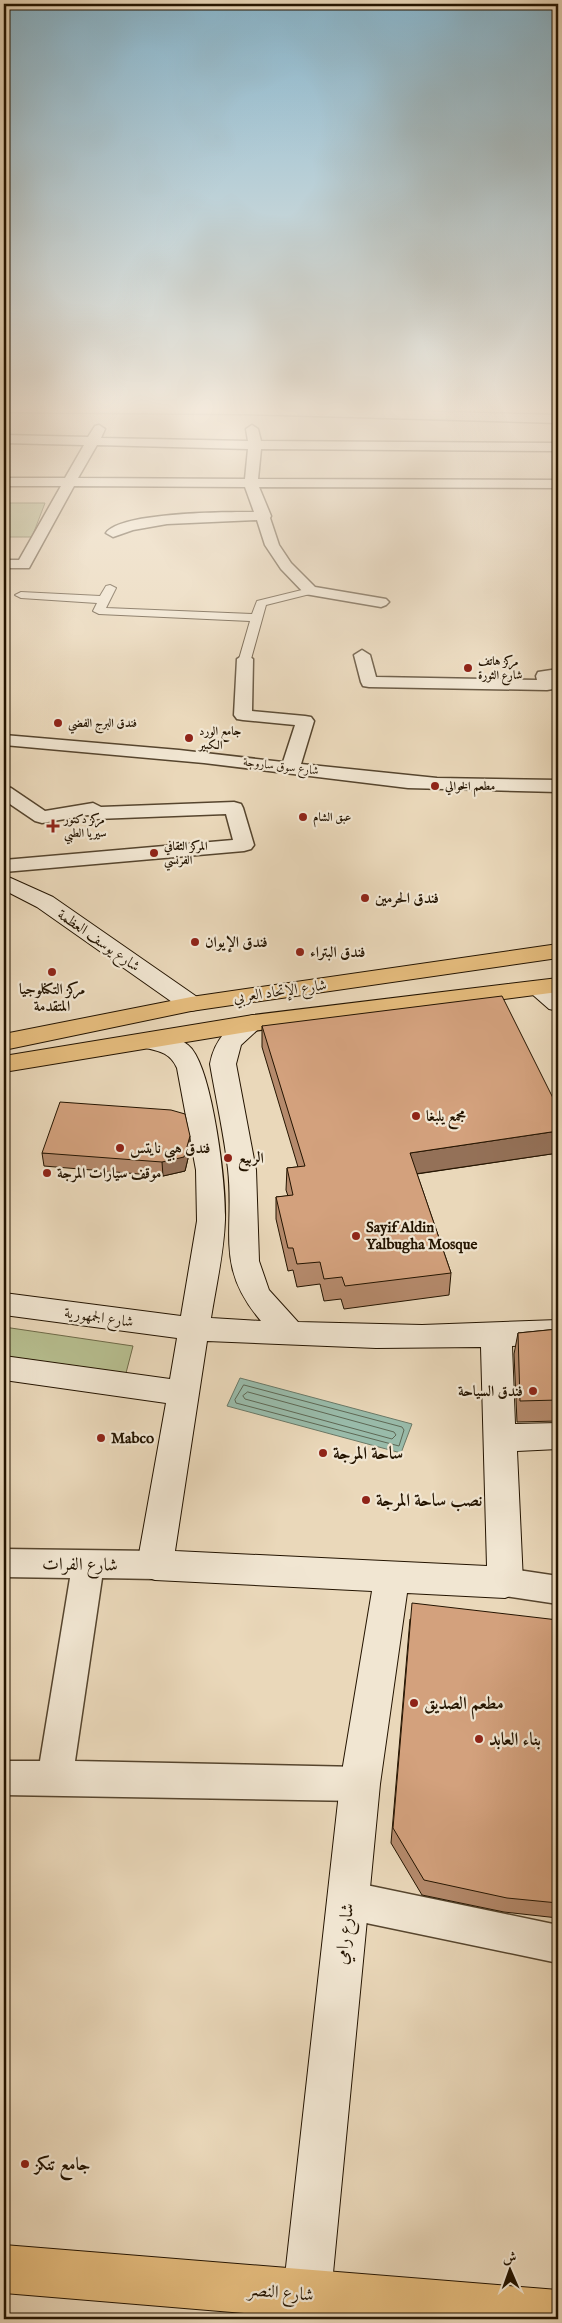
<svg xmlns="http://www.w3.org/2000/svg" width="562" height="2323" font-family="'IM FELL English',Amiri,serif">
<rect width="100%" height="100%" fill="#ead8ba"/>
<filter id="stains"><feTurbulence type="fractalNoise" baseFrequency=".004" numOctaves="4"/><feColorMatrix values="0 0 0 0 .2 0 0 0 0 .09 0 0 0 0 .02 0 0 0 .5 -.17"/></filter>
<radialGradient id="worn" r=".72"><stop offset=".6" stop-color="#630" stop-opacity="0"/><stop offset="1" stop-color="#630" stop-opacity=".3"/></radialGradient>
<g fill="#b7bf90" stroke="#6e6a48">
<path d="M 4,503 L 45,503 L 32,537 L 4,537 Z"/>
<path d="M 4,1327 L 133,1346 L 126,1373 L 4,1356 Z"/>
</g>
<path fill="#9ba" stroke="#6a7866" d="M 240,1378 L 412,1424 L 401,1453 L 227,1406 Z"/>
<g fill="none" stroke-linecap="round" stroke-linejoin="round">
<g stroke="#5e6855" stroke-width="1">
<path d="M 244,1385 L 402,1427 L 404,1430 L 399,1446 L 236,1403 L 235,1400 Z"/>
<path d="M 248,1392 L 394,1432 L 396,1435 L 392,1439 L 245,1399 L 243,1396 Z"/>
</g>
<g stroke="#56452e" stroke-width="2">
<path id="pedestrian" d="M 110,585 L 116,588 L 106,608 L 252,614 L 257,601 L 310,588 L 316,591 L 314,593 L 266,605 L 251,659 L 245,663 L 239,659 L 250,621 L 99,614 L 93,611 L 97,603 L 21,598 L 15,595 L 21,592 L 100,596 L 106,586 Z"/>
</g>
<g stroke="#56452e" stroke-width="3">
<g id="minor">
<path d="M 4,407 L 252,407 L 558,415 L 558,423 L 247,414 L 4,412 Z"/>
<path d="M 99,425 L 105,429 L 101,438 L 248,441 L 246,429 L 252,425 L 258,429 L 261,441 L 558,443 L 558,451 L 261,449 L 258,479 L 558,480 L 558,488 L 259,487 L 271,516 L 270,518 L 279,545 L 291,563 L 315,587 L 386,599 L 389,602 L 386,605 L 381,607 L 305,594 L 281,569 L 265,545 L 257,520 L 167,524 L 133,530 L 113,537 L 106,533 C 121,512 227,512 254,512 L 245,487 L 74,486 L 29,568 L 4,568 L 4,560 L 19,560 L 61,486 L 4,486 L 4,478 L 65,478 L 84,445 L 4,443 L 4,435 L 88,437 L 95,426 ZM 97,445 L 248,449 L 245,479 L 78,478 Z"/>
<path d="M 362,650 L 370,655 L 376,677 L 537,680 L 536,676 L 538,672 L 558,669 L 558,679 L 554,680 L 555,685 L 553,689 L 547,690 L 369,687 L 363,686 L 361,682 L 354,655 Z"/>
<path d="M 245,654 L 253,659 L 252,711 L 305,716 L 311,717 L 314,721 L 301,764 L 437,778 L 558,780 L 558,792 L 408,788 L 204,763 L 4,745 L 4,735 L 179,750 L 283,762 L 295,725 L 243,720 L 237,719 L 234,715 L 237,659 Z"/>
<path d="M 4,786 L 11,788 L 45,811 L 93,803 L 101,807 L 234,802 L 241,804 L 243,808 L 254,845 L 251,849 L 244,851 L 4,872 L 4,860 L 233,840 L 226,814 L 96,819 L 88,815 L 42,823 L 35,821 L 4,800 Z"/>
<path d="M 4,1549 L 155,1551 L 166,1555 L 171,1565 L 166,1575 L 155,1579 L 102,1578 L 75,1761 L 360,1767 L 373,1772 L 378,1784 L 373,1796 L 360,1801 L 4,1795 L 4,1761 L 40,1761 L 70,1578 L 4,1577 Z"/>
<path d="M 505,1568 L 558,1576 L 558,1604 L 505,1596 L 494,1592 L 489,1582 L 494,1572 Z"/>
<path d="M 347,1881 L 558,1925 L 558,1963 L 347,1919 L 334,1913 L 328,1900 L 334,1887 Z"/>
</g>
</g>
<g stroke="#241400" stroke-width="2">
<g id="secondary">
<path d="M 4,875 L 53,897 L 200,999 L 203,1004 L 200,1009 L 191,1011 L 182,1009 L 37,907 L 4,890 Z"/>
<path d="M 537,981 L 546,983 L 558,992 L 558,1011 L 549,1009 L 525,988 L 528,983 Z"/>
<path d="M 253,1015 L 262,1018 L 265,1023 L 241,1045 L 236,1064 L 256,1170 L 259,1261 L 269,1290 L 298,1322 L 422,1325 L 558,1320 L 558,1344 L 512,1346 L 515,1424 L 558,1423 L 558,1449 L 517,1451 L 523,1582 L 518,1593 L 505,1598 L 407,1593 L 380,1784 L 331,2294 L 324,2311 L 307,2318 L 290,2311 L 283,2294 L 340,1784 L 372,1591 L 155,1580 L 143,1576 L 137,1565 L 166,1403 L 4,1380 L 4,1356 L 170,1379 L 177,1338 L 4,1315 L 4,1293 L 181,1316 L 197,1221 L 196,1170 L 177,1068 C 170,1052 158,1051 142,1047 L 138,1041 L 142,1035 C 157,1032 181,1036 192,1049 C 213,1076 226,1183 225,1220 C 224,1252 216,1286 211,1318 L 261,1321 C 214,1266 235,1232 228,1169 C 224,1134 216,1099 210,1064 C 214,1041 230,1021 253,1015 ZM 207,1341 L 376,1348 L 481,1347 L 487,1566 L 175,1551 Z"/>
</g>
</g>
<g stroke="#241400" stroke-width="2">
<g id="trunk">
<path d="M 558,944 L 558,958 L 191,1011 L 4,1050 L 4,1034 L 191,997 Z"/>
<path d="M 558,978 L 558,992 L 253,1031 L 4,1072 L 4,1056 L 253,1015 Z"/>
<path d="M 4,2245 L 558,2290 L 558,2319 L 315,2319 L 4,2293 Z"/>
</g>
</g>
<use href="#pedestrian" fill="#f1e6d2" fill-rule="evenodd"/>
<use href="#minor" fill="#f1e6d2" fill-rule="evenodd"/>
<use href="#secondary" fill="#f1e6d2" fill-rule="evenodd"/>
<use href="#trunk" fill="#e5bc7d" fill-rule="evenodd"/>
</g>
<g fill="#b58a6c" stroke="#241400">
<path d="M 262,1026 L 558,1108 L 558,1153 L 417,1174 L 451,1273 L 449,1295 L 344,1309 L 341,1299 L 324,1301 L 320,1284 L 297,1287 L 293,1270 L 288,1271 L 276,1219 L 276,1197 L 288,1196 L 286,1190 L 287,1168 L 298,1167 L 262,1047 Z"/>
<path d="M 190,1150 L 185,1171 L 163,1176 L 44,1166 L 42,1153 Z"/>
<path d="M 558,1329 L 558,1422 L 558,1421 L 517,1422 L 514,1354 L 518,1333 Z"/>
<path d="M 410,1619 L 558,1620 L 558,1918 L 504,1912 L 422,1895 L 391,1843 Z"/>
</g>
<g fill="#947158" stroke="#241400">
<path d="M 558,1131 L 558,1153 L 408,1175 L 410,1153 Z"/>
<path d="M 190,1136 L 190,1150 L 185,1171 L 163,1176 L 162,1162 Z"/>
</g>
<g fill="#d3a17d" stroke="#241400">
<path d="M 502,996 L 558,1108 L 558,1131 L 410,1153 L 451,1273 L 345,1286 L 342,1277 L 324,1279 L 320,1262 L 297,1264 L 293,1248 L 288,1248 L 276,1197 L 293,1195 L 287,1168 L 305,1166 L 262,1026 Z"/>
<path d="M 60,1102 L 171,1110 L 185,1114 L 190,1136 L 184,1157 L 162,1162 L 42,1153 Z"/>
<path d="M 558,1329 L 558,1400 L 520,1401 L 518,1333 Z"/>
<path d="M 412,1603 L 558,1620 L 558,1903 L 507,1898 L 424,1880 L 393,1828 Z"/>
</g>
<linearGradient id="sky" x2="0" y2="1"><stop stop-color="#88b7cf"/><stop offset="0.56" stop-color="#f6ede0"/><stop offset="1" stop-color="#f6ede0" stop-opacity="0"/></linearGradient>
<rect width="562" height="732" fill="url(#sky)"/>
<g fill="#8f2418" stroke="#f1e6d2" stroke-width="2">
<circle cx="468" cy="668" r="5"/>
<circle cx="58" cy="723" r="5"/>
<circle cx="189" cy="738" r="5"/>
<circle cx="435" cy="786" r="5"/>
<circle cx="303" cy="817" r="5"/>
<path d="M50.5 818.5h5v5h5v5h-5v5h-5v-5h-5v-5h5z"/>
<circle cx="154" cy="853" r="5"/>
<circle cx="365" cy="898" r="5"/>
<circle cx="195" cy="942" r="5"/>
<circle cx="300" cy="952" r="5"/>
<circle cx="52" cy="972" r="5"/>
<circle cx="416" cy="1116" r="5"/>
<circle cx="120" cy="1148" r="5"/>
<circle cx="228" cy="1158" r="5"/>
<circle cx="47" cy="1173" r="5"/>
<circle cx="356" cy="1236" r="5"/>
<circle cx="533" cy="1391" r="5"/>
<circle cx="101" cy="1438" r="5"/>
<circle cx="323" cy="1453" r="5"/>
<circle cx="366" cy="1500" r="5"/>
<circle cx="414" cy="1703" r="5"/>
<circle cx="479" cy="1739" r="5"/>
<circle cx="25" cy="2164" r="5"/>
</g>
<g text-anchor="middle" stroke-width="4.5" stroke-linejoin="round" paint-order="stroke">
<g font-size="12" font-weight="bold" fill="#241400" stroke="#f1e6d2" text-anchor="start">
<text x="478" y="665">مركز هاتف<tspan x="478" dy="14">شارع الثورة</tspan></text>
<text x="68" y="727">فندق البرج الفضي</text>
<text x="199" y="735">جامع الورد<tspan x="199" dy="14">الكبير</tspan></text>
<text x="445" y="790">مطعم الخوالي</text>
<text x="313" y="821">عبق الشام</text>
<text x="64" y="823">مركز دكتور<tspan x="64" dy="14">سيريا الطبي</tspan></text>
<text x="164" y="850">المركز الثقافي<tspan x="164" dy="14">الفرنسي</tspan></text>
</g>
<g font-size="12" fill="#241400" stroke="#f1e6d2">
<text transform="translate(281 766) rotate(7)" y="4">شارع سوق ساروجة</text>
</g>
<g font-size="15" font-weight="bold" fill="#241400" stroke="#f1e6d2" text-anchor="start">
<text x="375" y="903">فندق الحرمين</text>
<text x="205" y="947">فندق الإيوان</text>
<text x="310" y="957">فندق البتراء</text>
<text x="52" y="994" text-anchor="middle">مركز التكنلوجيا<tspan x="52" dy="17">المتقدمة</tspan></text>
<text x="426" y="1121">مجمع يلبغا</text>
<text x="130" y="1153">فندق هبي نايتس</text>
<text x="238" y="1163">الربيع</text>
<text x="57" y="1178">موقف سيارات المرجة</text>
<text x="366" y="1232">Sayif Aldin<tspan x="366" dy="17">Yalbugha Mosque</tspan></text>
<text x="523" y="1396" text-anchor="end">فندق السياحة</text>
<text x="111" y="1443">Mabco</text>
</g>
<g font-size="15" fill="#241400" stroke="#f1e6d2">
<text transform="translate(99 940) rotate(35)" y="5">شارع يوسف العظمة</text>
<text transform="translate(280 991) rotate(-8)" y="5">شارع الإتحاد العربي</text>
<text transform="translate(99 1317) rotate(8)" y="5">شارع الجمهورية</text>
</g>
<g font-size="18" font-weight="bold" fill="#241400" stroke="#f1e6d2" text-anchor="start">
<text x="333" y="1459">ساحة المرجة</text>
<text x="376" y="1506">نصب ساحة المرجة</text>
<text x="424" y="1709">مطعم الصديق</text>
<text x="489" y="1745">بناء العابد</text>
<text x="35" y="2170">جامع تنكز</text>
</g>
<g font-size="18" fill="#241400" stroke="#f1e6d2">
<text transform="translate(80 1564) rotate(1)" y="6">شارع الفرات</text>
<text transform="translate(344 1934) rotate(-84)" y="6">شارع رامي</text>
<text transform="translate(281 2292) rotate(5)" y="6">شارع النصر</text>
</g>
</g>
<rect width="562" height="2323" fill="none" stroke="#ead8ba" stroke-width="20"/>
<rect x="5" y="5" width="552" height="2313" fill="none" stroke="#241400" stroke-width="2.5"/>
<rect x="10" y="10" width="542" height="2303" fill="none" stroke="#241400"/>
<g transform="translate(510 2270) rotate(358)" stroke="#f1e6d2" stroke-width="4" paint-order="stroke">
<path d="M0-4L9 19L0 12L-9 19Z" fill="#241400"/>
<text y="-8" font-size="14" font-weight="bold" text-anchor="middle" fill="#241400">ش</text>
</g>
<rect width="100%" height="100%" filter="url(#stains)"/>
<rect width="100%" height="100%" fill="url(#worn)"/>
</svg>
